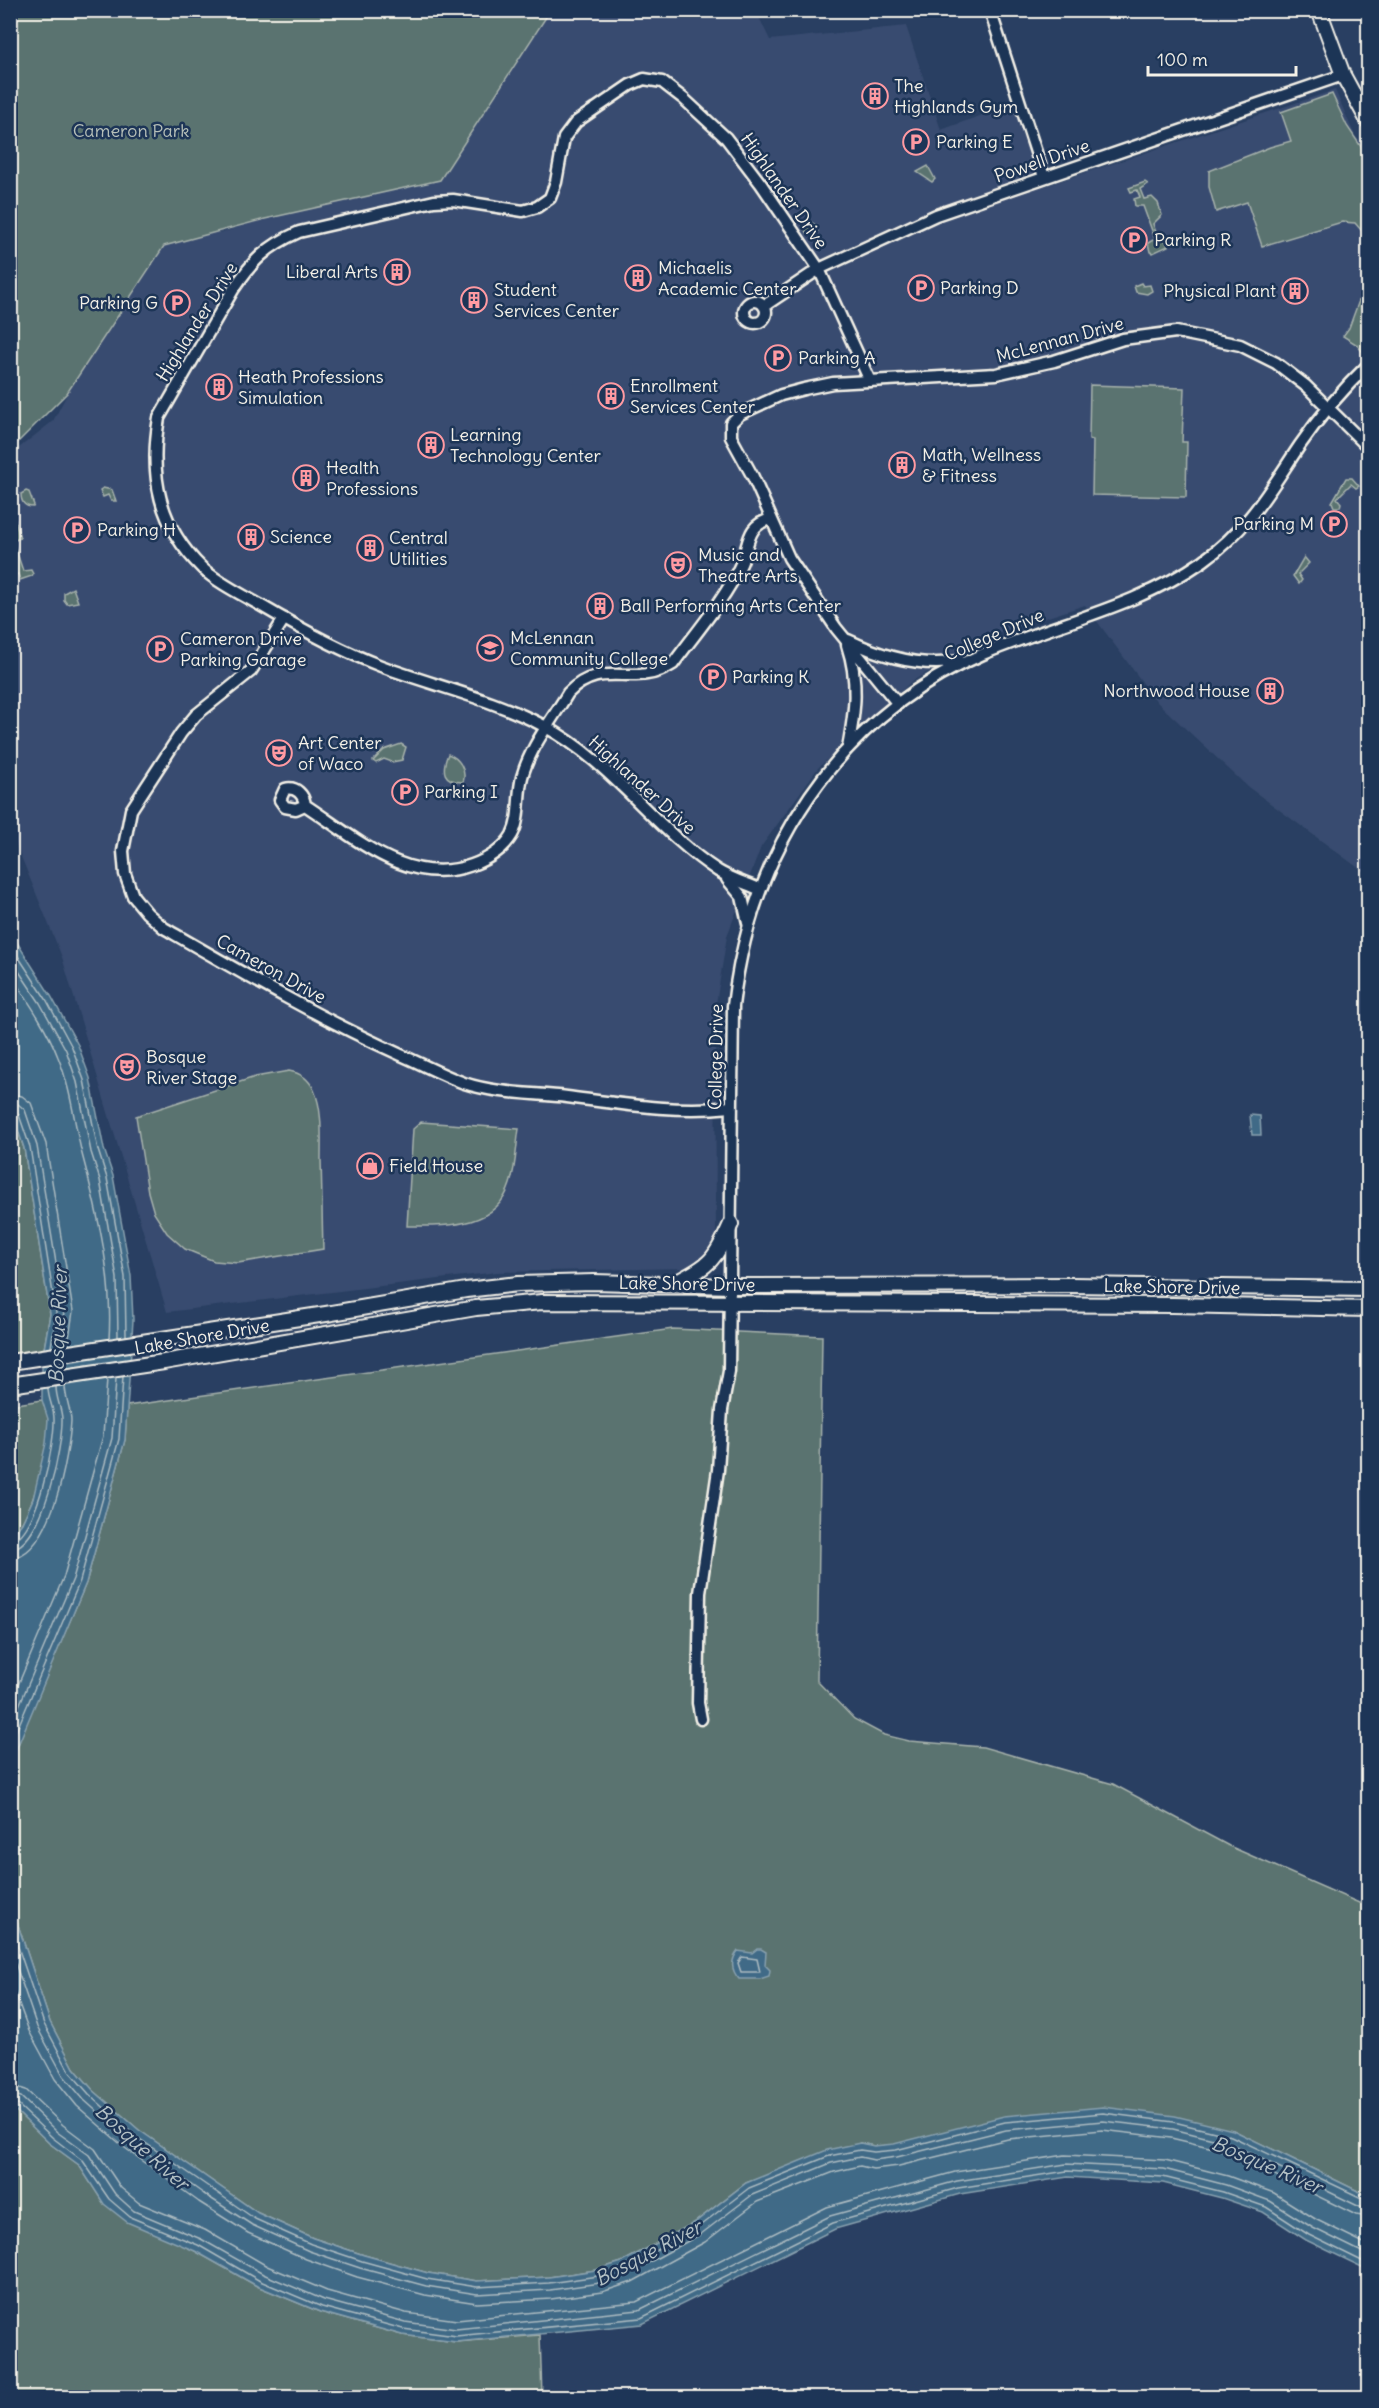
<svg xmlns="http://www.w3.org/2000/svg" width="1379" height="2408" font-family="Delius,sans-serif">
<rect width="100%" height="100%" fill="#293f62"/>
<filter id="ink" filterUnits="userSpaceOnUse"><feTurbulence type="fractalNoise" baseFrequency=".0167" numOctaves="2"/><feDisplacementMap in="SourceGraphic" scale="12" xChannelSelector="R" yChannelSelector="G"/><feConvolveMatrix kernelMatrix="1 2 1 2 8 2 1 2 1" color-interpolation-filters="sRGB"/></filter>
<g filter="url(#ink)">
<path fill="#384b6f" d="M 549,11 L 756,11 L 770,40 L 906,26 L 941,130 L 1018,102 L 1045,186 L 1335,90 L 1355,136 L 1368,151 L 1368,875 L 1248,787 L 1157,702 L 1085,605 L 999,633 L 912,681 L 818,768 L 761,847 L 727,936 L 715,1010 L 716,1237 L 713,1250 L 696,1266 L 686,1268 L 497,1272 L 167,1312 L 62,957 L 11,832 L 10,455 L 53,421 L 96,339 L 171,237 L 223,232 L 296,209 Z"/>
<g fill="#5a7370" stroke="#a7b2ac" stroke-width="1.5">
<path d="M 11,10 L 550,10 L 550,11 L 440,180 L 265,219 L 164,246 L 67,393 L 11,449 Z"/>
<path d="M 1332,94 L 1347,126 L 1368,157 L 1368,238 L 1355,223 L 1342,222 L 1262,246 L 1247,202 L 1216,212 L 1209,187 L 1209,171 L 1270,147 L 1291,141 L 1281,112 Z"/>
<path d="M 928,166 L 935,179 L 932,182 L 917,172 Z"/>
<path d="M 1145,182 L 1148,184 L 1140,189 L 1144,199 L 1152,197 L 1158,203 L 1162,215 L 1153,224 L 1158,238 L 1164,237 L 1168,246 L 1153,253 L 1150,252 L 1148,243 L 1155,239 L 1143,206 L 1135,206 L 1134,199 L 1140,197 L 1137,190 L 1131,192 L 1129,188 Z"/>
<path d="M 808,220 L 817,226 L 813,229 L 818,232 L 814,236 L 809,235 L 804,229 L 805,224 Z"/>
<path d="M 1368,276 L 1368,358 L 1356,344 L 1343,336 L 1349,328 Z"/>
<path d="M 1141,283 L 1143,286 L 1150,285 L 1152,291 L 1147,294 L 1136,292 L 1134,286 Z"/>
<path d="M 1090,385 L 1184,388 L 1182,442 L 1187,442 L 1186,497 L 1092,495 L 1093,440 L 1089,439 Z"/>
<path d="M 1346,478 L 1352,478 L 1359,486 L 1356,488 L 1351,484 L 1337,498 L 1341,503 L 1340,507 L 1334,507 L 1332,502 Z"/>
<path d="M 103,488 L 112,490 L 116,501 L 111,501 L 108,495 L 103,497 L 100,490 Z"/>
<path d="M 26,491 L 29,492 L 34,505 L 33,507 C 25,507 21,502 21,494 Z"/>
<path d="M 11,520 L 15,520 L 20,538 L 13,541 L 23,571 L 31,570 L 33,574 L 32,576 L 20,580 L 18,574 L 11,576 Z"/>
<path d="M 1304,557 L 1309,563 L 1298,574 L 1302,580 L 1299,584 L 1293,576 Z"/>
<path d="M 73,588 L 78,602 L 67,604 L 64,600 L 64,593 Z"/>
<path d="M 401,744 L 406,747 L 402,760 L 392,762 L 384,759 L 376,763 L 373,761 L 384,750 Z"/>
<path d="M 448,754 C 459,758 467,770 463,782 C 443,782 441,771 448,754 Z"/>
<path d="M 289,1071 C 301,1073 309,1079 314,1090 C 323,1110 321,1138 321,1160 C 322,1189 322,1219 323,1249 L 238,1263 L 214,1261 L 185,1249 L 167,1233 L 154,1213 L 148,1192 L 136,1116 L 255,1077 Z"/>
<path d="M 10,1109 L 24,1148 L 50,1314 L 42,1361 L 11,1358 Z"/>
<path d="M 421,1122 L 519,1129 C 516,1147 516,1167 510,1184 C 496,1229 445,1226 407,1226 L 413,1129 Z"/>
<path d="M 673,1329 L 822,1336 L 817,1681 L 854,1719 L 884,1735 L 909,1741 L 983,1747 L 1113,1784 L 1229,1846 L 1359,1903 L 1368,1904 L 1368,2196 L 1233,2130 L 874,2146 L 860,2143 L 746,2183 L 694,2223 L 622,2262 L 596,2270 L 549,2277 L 477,2281 L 428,2273 L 364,2255 L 313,2238 L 258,2213 L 139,2130 L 93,2090 L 74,2068 L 50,2022 L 15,1916 L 10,1893 L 10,1762 L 86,1583 L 125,1440 L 127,1406 Z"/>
<path d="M 42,1400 C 45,1406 48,1411 48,1418 C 50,1448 33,1516 11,1537 L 11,1405 Z"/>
<path d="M 10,2105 L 49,2143 L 79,2165 L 104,2204 L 195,2251 L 257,2286 L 320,2312 L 402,2335 L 456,2342 L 540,2335 L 542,2397 L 11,2397 Z"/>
</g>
<g fill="#406a87" stroke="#88a0ae" stroke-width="1.5">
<path d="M 11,933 L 51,996 L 78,1045 L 90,1078 L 104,1149 L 113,1176 L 131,1276 L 133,1320 L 125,1440 L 86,1583 L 11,1762 L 11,1537 L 22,1523 L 33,1499 L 46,1443 L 48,1419 L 42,1400 L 42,1361 L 50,1314 L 24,1148 L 11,1109 Z"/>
<path d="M 1250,1115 L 1260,1116 L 1261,1135 L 1252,1135 Z"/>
<path d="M 11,1893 L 15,1916 L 50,2022 L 74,2068 L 93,2090 L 139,2130 L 258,2213 L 313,2238 L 364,2255 L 428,2273 L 477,2281 L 549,2277 L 596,2270 L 622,2262 L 694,2223 L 746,2183 L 827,2150 L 860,2143 L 874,2146 L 894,2144 L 1004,2116 L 1103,2107 L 1175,2116 L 1233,2130 L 1368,2196 L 1368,2270 L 1306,2240 L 1263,2212 L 1222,2198 L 1163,2183 L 1068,2177 L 960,2194 L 835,2229 L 642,2324 L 456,2342 L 402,2335 L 320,2312 L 257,2286 L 195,2251 L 127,2222 L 104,2204 L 79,2165 L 49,2143 L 12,2107 Z"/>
<path d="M 757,1949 L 761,1949 L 766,1952 L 765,1965 L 770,1970 L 769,1976 L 760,1979 L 739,1979 C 731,1970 730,1961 738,1951 L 752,1953 Z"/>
</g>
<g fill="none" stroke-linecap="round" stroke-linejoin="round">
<g stroke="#acbbc1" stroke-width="1.5">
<path d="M 10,944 L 46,999 L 72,1047 L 84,1080 L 98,1150 L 107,1178 L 125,1277 L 126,1336"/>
<path d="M 10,958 L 40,1003 L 66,1050 L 77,1082 L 91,1152 L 100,1180 L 117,1278 L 118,1337"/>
<path d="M 10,974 C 28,1001 47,1028 58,1057 C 71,1089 74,1122 82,1154 C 98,1214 113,1276 109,1339"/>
<path d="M 10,1094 L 22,1096 L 31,1103 L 46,1144 L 73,1311 L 68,1345"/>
<path d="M 10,1103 L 18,1104 L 25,1110 L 37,1146 L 64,1312 L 58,1346"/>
<path d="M 10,1111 L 19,1115 L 30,1147 L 56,1313 L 51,1347"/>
<path d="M 10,1541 C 37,1538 55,1442 54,1419 C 54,1408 48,1399 48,1388"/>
<path d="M 10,1549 C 43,1547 63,1445 62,1418 C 61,1407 56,1398 56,1387"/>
<path d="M 10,1558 C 52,1556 69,1454 71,1421 C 71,1409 65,1398 65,1385"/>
<path d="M 10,1704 L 64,1576 L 103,1436 L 107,1379"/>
<path d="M 10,1727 L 73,1579 L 112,1438 L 116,1378"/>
<path d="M 10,1746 L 80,1581 L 119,1439 L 123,1376"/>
<path d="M 10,1923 L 44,2024 L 69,2071 L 89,2094 L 134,2135 L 255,2219 L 311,2244 L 362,2261 L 427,2279 L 477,2287 L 549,2283 L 598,2276 L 625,2267 L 697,2228 L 749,2188 L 829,2156 L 860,2150 L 874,2152 L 896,2150 L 1005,2122 L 1103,2113 L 1174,2122 L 1231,2136 L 1368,2201"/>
<path d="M 10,1948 L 37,2027 L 63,2075 L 84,2100 L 130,2141 L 204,2194 L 252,2225 L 309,2251 L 360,2268 L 426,2286 L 477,2294 L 550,2290 L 600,2283 L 628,2274 L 701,2234 L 752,2195 L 831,2163 L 860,2157 L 874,2160 L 897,2157 L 1006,2130 L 1103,2121 L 1173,2129 L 1229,2143 L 1360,2207 L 1368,2208"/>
<path d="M 742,1957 L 757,1959 L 760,1972 L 741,1972 L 738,1963 Z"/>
<path d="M 10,1979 L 29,2031 L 55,2079 L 77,2106 L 125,2148 L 199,2202 L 248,2233 L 306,2259 L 357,2277 L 425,2295 L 477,2303 L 551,2299 L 602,2292 L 632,2282 L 705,2242 L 757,2202 L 834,2172 L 860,2166 L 873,2169 L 899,2166 L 1008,2139 L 1102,2130 L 1171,2138 L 1226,2151 L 1356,2215 L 1368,2217"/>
<path d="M 10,2085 L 26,2090 L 63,2125 L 95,2149 L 121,2188 L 139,2203 L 205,2230 L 267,2266 L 327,2291 L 406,2313 L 457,2320 L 636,2302 L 827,2207 L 955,2172 L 1065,2155 L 1165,2160 L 1228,2176 L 1274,2193 L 1317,2220 L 1368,2245"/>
<path d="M 10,2094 L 21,2097 L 57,2132 L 89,2155 L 115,2194 L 134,2211 L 201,2239 L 263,2274 L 324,2300 L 405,2322 L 456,2329 L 639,2310 L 830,2216 L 957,2181 L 1066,2164 L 1164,2169 L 1226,2185 L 1270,2201 L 1313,2228 L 1368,2255"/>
<path d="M 10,2102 L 17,2104 L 53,2138 L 83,2161 L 109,2199 L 130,2217 L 198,2245 L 260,2281 L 322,2307 L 403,2329 L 456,2336 L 641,2318 L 833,2223 L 958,2188 L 1067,2171 L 1163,2177 L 1223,2192 L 1266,2207 L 1309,2235 L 1368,2264"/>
</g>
<g stroke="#f4f1e8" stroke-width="15">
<g id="minor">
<path d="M 990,10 L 1044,177"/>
<circle cx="755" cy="312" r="11"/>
<path d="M 764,306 L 819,269 L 936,215 L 1343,75"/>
<path d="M 284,619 L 251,671 L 196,715 L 181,733 L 131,810 L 123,851 L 125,874 L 133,896 L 147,913 L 164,928 C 242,973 319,1018 401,1055 C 422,1064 442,1075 464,1083 C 497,1094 533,1093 567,1097 C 622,1104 675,1113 731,1107"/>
<path d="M 848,640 C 883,657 921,668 960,661"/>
<path d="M 847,645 C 859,681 855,711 848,748"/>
<path d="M 898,704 L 836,628 L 789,558 L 753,477 L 731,437 L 731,423 L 740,414 L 781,395 L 804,389 L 833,383 L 996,374 L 1054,361 L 1123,339 L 1176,332 L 1240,345 L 1276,363 L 1306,386 L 1368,447"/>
<path d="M 305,805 L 296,809 L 285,807 L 280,800 L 285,789 C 296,786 304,795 305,805 C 356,838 408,888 472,865 C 488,859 503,850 512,835 C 521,818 517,796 522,777 C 530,747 552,720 568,693 C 603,657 633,690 673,664 C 694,635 726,598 740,566 C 750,546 745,525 771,519"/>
<path d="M 727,879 L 742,897 L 748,923"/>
<path d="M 759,889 C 745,883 731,879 718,871 C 654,829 611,761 544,726 C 493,699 435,686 381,666 C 339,650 299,628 260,605 C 241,594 218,583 202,568 C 159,526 149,476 159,418 L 233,290 C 252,261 267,246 299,232 L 434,201 L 453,200 L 523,211 L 537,207 L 550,198 L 556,182 L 564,138 L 576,122 L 630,85 L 644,79 L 662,82 L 684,99 L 726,138 L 761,184 L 819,269 L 870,381"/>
<path d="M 701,1719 L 698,1703 L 700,1593 L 718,1470 L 722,1410 L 729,1371 L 733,1006 C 751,851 837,717 983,654 C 1056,623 1137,607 1203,561 C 1250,527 1269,491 1300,445 C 1320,416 1343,389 1368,365"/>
</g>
</g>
<g stroke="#f4f1e8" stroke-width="18">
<g id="major">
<path d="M 1319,10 L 1343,75 L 1368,121"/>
<path d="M 675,1283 C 711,1265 715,1260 731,1224"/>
<path d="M 10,1362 L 326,1314 L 466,1290 L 518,1284 L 594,1282 L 731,1286 L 1070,1285 L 1368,1289"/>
<path d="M 10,1385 L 164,1362 L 476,1308 L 542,1302 L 1173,1305 L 1368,1309"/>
</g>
</g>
<use href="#minor" stroke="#1d3557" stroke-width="10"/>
<use href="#major" stroke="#1d3557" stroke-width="14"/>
</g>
</g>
<defs>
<g id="building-ring" transform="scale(1.35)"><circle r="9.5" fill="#1d3557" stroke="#ff9aa2" stroke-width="1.5"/><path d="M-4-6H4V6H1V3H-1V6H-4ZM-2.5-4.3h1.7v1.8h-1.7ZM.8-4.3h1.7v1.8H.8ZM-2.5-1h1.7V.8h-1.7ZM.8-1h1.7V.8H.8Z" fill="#ff9aa2"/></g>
<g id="parking-ring" transform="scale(1.35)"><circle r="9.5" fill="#1d3557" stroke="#ff9aa2" stroke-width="1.5"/><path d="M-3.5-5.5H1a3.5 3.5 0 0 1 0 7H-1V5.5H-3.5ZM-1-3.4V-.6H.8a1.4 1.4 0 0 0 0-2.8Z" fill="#ff9aa2"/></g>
<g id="theatre-ring" transform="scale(1.35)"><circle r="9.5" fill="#1d3557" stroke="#ff9aa2" stroke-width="1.5"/><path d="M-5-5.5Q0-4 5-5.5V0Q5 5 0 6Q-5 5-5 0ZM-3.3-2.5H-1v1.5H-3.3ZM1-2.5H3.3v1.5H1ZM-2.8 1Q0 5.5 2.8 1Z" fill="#ff9aa2"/></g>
<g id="university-ring" transform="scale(1.35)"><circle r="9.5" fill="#1d3557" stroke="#ff9aa2" stroke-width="1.5"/><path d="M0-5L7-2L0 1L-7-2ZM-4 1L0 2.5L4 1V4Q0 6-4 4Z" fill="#ff9aa2"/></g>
<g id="shop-ring" transform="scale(1.35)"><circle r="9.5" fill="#1d3557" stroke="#ff9aa2" stroke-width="1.5"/><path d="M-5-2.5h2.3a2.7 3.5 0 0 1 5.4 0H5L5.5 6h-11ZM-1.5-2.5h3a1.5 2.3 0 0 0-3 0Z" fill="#ff9aa2"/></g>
</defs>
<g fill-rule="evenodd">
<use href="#building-ring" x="875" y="96"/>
<use href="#parking-ring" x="916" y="142"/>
<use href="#parking-ring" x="1134" y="240"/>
<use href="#building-ring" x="397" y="272"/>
<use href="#building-ring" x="638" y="278"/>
<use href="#parking-ring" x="921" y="288"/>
<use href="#building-ring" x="1295" y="291"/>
<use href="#building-ring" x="474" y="300"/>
<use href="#parking-ring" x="177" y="303"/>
<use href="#parking-ring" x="778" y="358"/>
<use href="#building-ring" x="219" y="387"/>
<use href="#building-ring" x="611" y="396"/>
<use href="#building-ring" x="431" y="445"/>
<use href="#building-ring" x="902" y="465"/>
<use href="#building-ring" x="306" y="478"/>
<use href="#parking-ring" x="1334" y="524"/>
<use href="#parking-ring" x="77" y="530"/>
<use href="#building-ring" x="251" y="537"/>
<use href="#building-ring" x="370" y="548"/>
<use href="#theatre-ring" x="678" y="565"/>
<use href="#building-ring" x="600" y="606"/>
<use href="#university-ring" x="490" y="648"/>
<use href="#parking-ring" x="160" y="649"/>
<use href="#parking-ring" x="713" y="677"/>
<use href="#building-ring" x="1270" y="691"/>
<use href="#theatre-ring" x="279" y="753"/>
<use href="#parking-ring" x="405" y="792"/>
<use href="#theatre-ring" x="127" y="1067"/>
<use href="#shop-ring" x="370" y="1166"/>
</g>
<g text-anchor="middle" stroke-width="5" stroke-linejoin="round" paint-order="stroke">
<g font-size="18" fill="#f4f1e8" stroke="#1d3557" text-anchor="start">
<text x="894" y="92">The<tspan x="894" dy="21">Highlands Gym</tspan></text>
<text x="936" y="148">Parking E</text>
<text x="1154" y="246">Parking R</text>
<text x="658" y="274">Michaelis<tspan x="658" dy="21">Academic Center</tspan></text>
<text x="378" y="278" text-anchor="end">Liberal Arts</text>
<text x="940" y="294">Parking D</text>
<text x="494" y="296">Student<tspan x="494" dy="21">Services Center</tspan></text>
<text x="1276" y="297" text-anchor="end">Physical Plant</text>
<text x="158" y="309" text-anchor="end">Parking G</text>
<text x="798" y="364">Parking A</text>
<text x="238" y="383">Heath Professions<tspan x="238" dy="21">Simulation</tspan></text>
<text x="630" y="392">Enrollment<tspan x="630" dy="21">Services Center</tspan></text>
<text x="450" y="441">Learning<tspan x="450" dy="21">Technology Center</tspan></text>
<text x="922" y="461">Math, Wellness<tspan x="922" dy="21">&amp; Fitness</tspan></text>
<text x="326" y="474">Health<tspan x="326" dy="21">Professions</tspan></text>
<text x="1314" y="530" text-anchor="end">Parking M</text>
<text x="97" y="536">Parking H</text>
<text x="270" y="543">Science</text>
<text x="389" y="544">Central<tspan x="389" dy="21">Utilities</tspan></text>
<text x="698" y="561">Music and<tspan x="698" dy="21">Theatre Arts</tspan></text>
<text x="620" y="612">Ball Performing Arts Center</text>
<text x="510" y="644">McLennan<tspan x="510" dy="21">Community College</tspan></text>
<text x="180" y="645">Cameron Drive<tspan x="180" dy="21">Parking Garage</tspan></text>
<text x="732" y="683">Parking K</text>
<text x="1250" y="697" text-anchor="end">Northwood House</text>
<text x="298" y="749">Art Center<tspan x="298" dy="21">of Waco</tspan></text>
<text x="424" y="798">Parking I</text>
<text x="146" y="1063">Bosque<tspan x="146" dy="21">River Stage</tspan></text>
<text x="389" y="1172">Field House</text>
</g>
<g font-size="18" fill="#b6bfb8" stroke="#1d3557">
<text x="131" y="137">Cameron Park</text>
</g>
<g font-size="18" fill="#f4f1e8" stroke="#1d3557">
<text transform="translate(1042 161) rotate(-19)" y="6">Powell Drive</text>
<text transform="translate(784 191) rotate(55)" y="6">Highlander Drive</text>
<text transform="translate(197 322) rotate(-58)" y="6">Highlander Drive</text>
<text transform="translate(1060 340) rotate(-15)" y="6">McLennan Drive</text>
<text transform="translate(994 635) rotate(-23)" y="6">College Drive</text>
<text transform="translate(642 785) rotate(42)" y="6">Highlander Drive</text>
<text transform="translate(271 969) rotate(29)" y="6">Cameron Drive</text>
<text transform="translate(716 1057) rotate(-89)" y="6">College Drive</text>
<text transform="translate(687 1284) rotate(1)" y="6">Lake Shore Drive</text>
<text transform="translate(1172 1287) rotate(1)" y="6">Lake Shore Drive</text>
<text transform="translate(202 1337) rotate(-10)" y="6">Lake Shore Drive</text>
</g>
<g font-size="20" font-style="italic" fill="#b5c2c6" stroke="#1d3557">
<text transform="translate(58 1325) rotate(-88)" y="7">Bosque River</text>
<text transform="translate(142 2147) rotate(42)" y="7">Bosque River</text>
<text transform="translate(1267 2165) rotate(23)" y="7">Bosque River</text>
<text transform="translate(648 2253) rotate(-28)" y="7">Bosque River</text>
</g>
</g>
<rect width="1379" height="2408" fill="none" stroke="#1d3557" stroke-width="36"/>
<rect x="18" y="18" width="1343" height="2372" fill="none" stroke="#f4f1e8" stroke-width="2" filter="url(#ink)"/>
<path d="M1148 66v9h148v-9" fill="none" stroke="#f4f1e8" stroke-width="3"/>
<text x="1157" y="66" font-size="18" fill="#f4f1e8" stroke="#1d3557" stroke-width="4.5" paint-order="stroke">100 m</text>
</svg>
